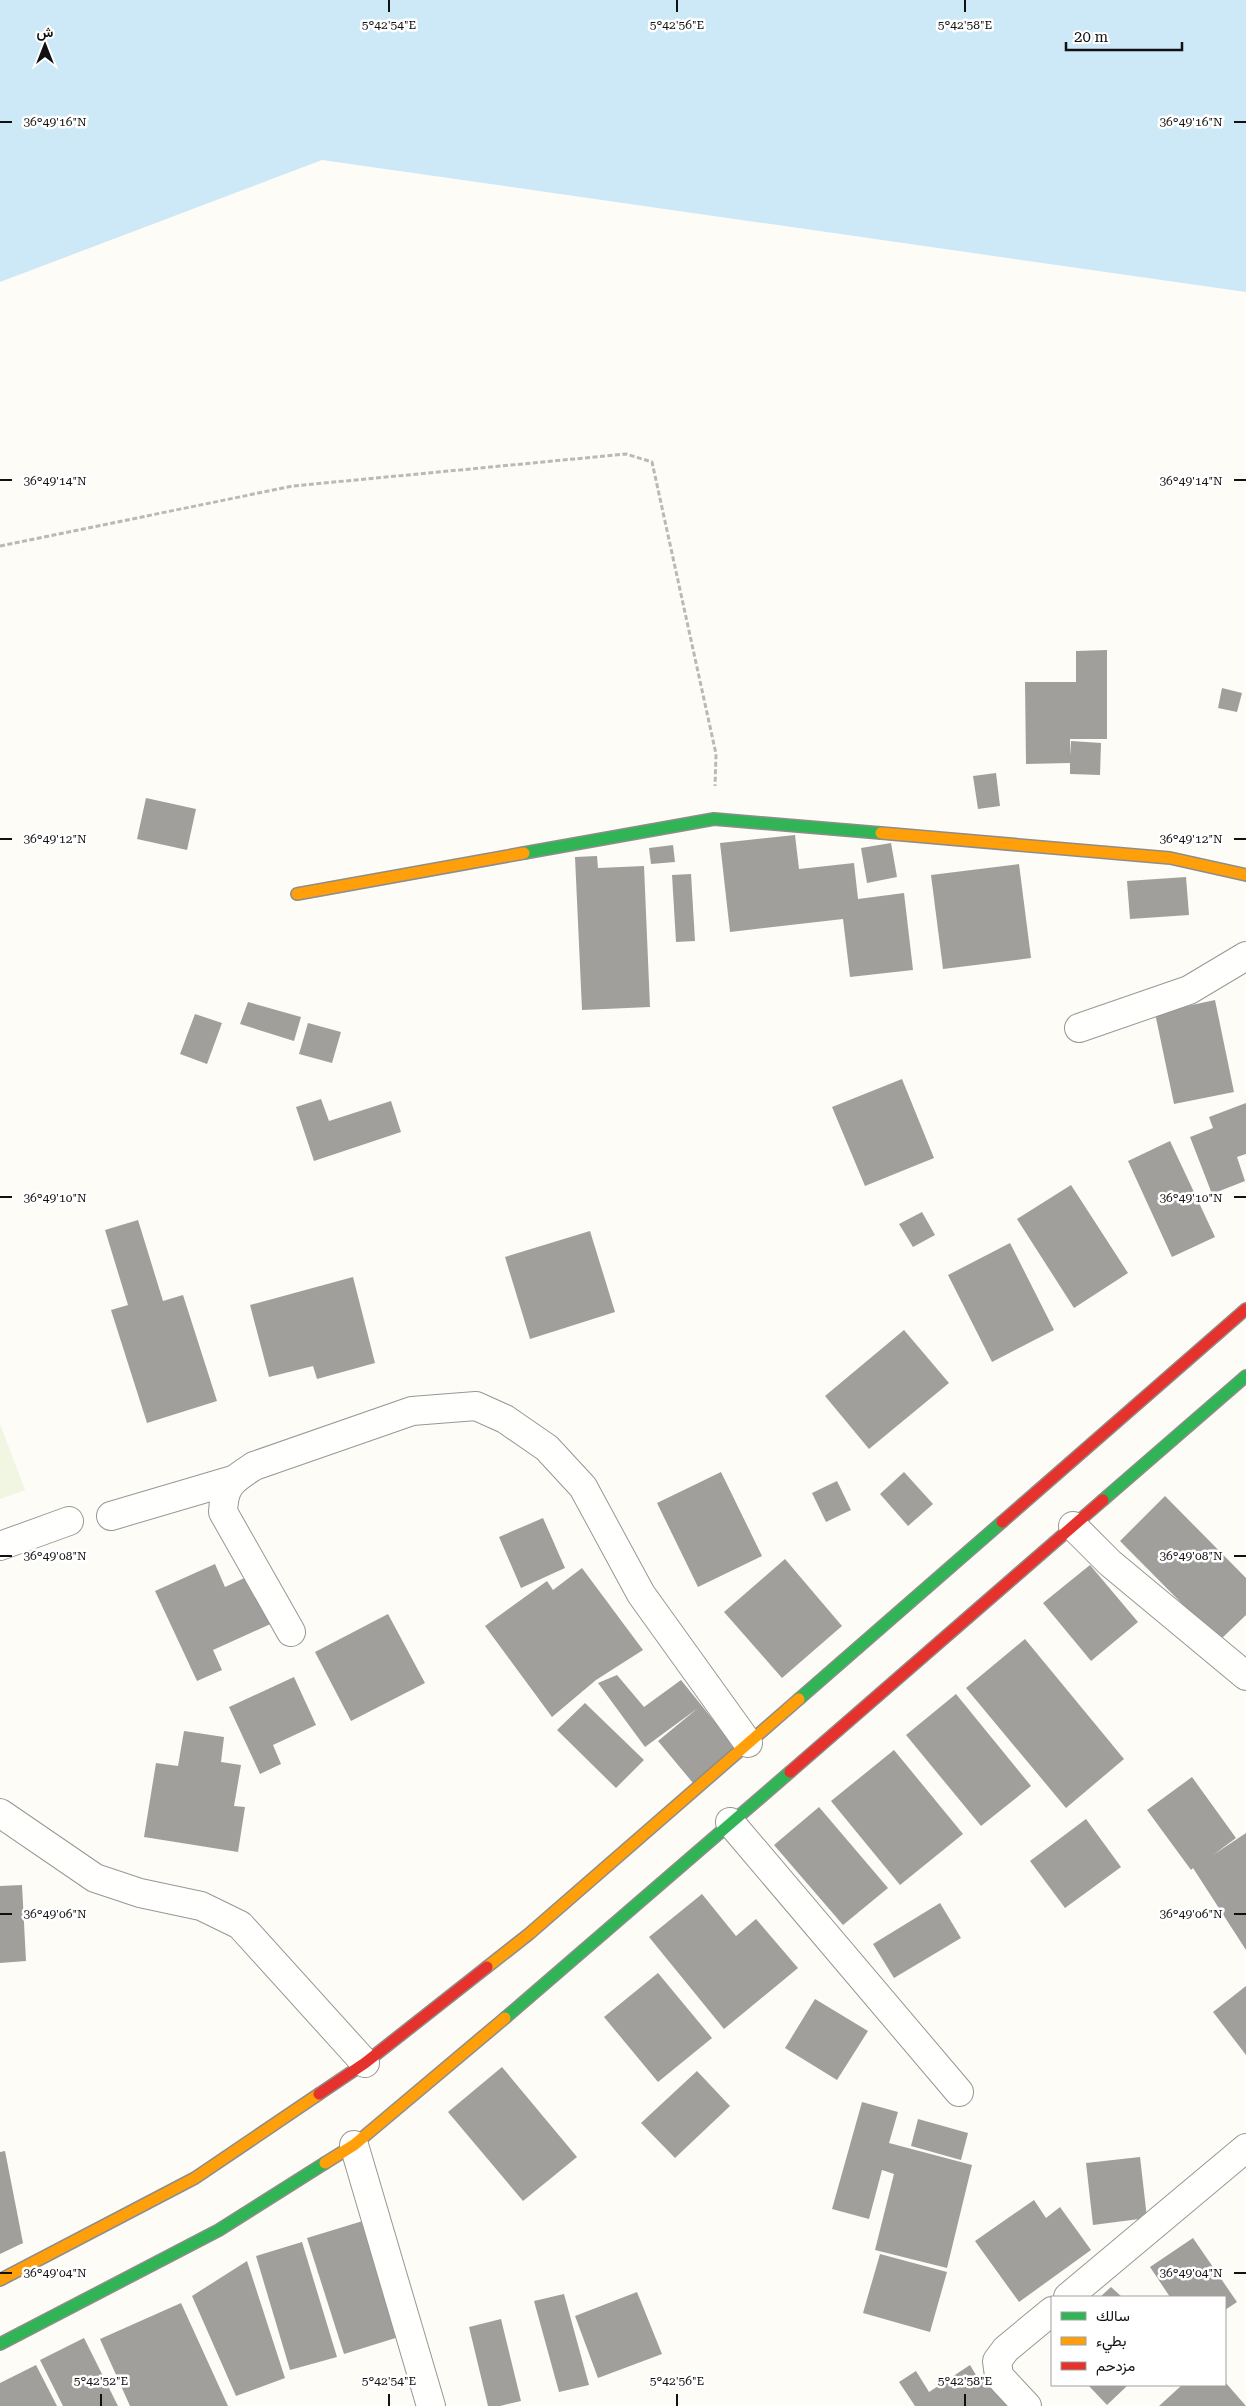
<svg xmlns="http://www.w3.org/2000/svg" width="1246" height="2406" font-family="'Roboto Serif',Vazirmatn,serif">
<rect width="100%" height="100%" fill="#fdfcf7"/>
<path fill="#f0f6e1" d="M 0,1424 L 25,1490 L 0,1499 Z"/>
<path fill="#cde8f7" d="M 0,0 L 1246,0 L 1246,292 L 322,160 L 0,282 Z"/>
<g fill="#a19f9c">
<path d="M 1107,650 L 1107,739 L 1070,739 L 1070,756 L 1071,741 L 1101,743 L 1100,775 L 1070,774 L 1070,763 L 1026,764 L 1025,682 L 1076,682 L 1076,651 Z"/>
<path d="M 1222,688 L 1242,693 L 1237,712 L 1218,708 Z"/>
<path d="M 996,773 L 1000,806 L 978,809 L 973,776 Z"/>
<path d="M 146,798 L 196,809 L 187,850 L 137,839 Z"/>
<path d="M 795,835 L 799,869 L 854,863 L 858,899 L 904,893 L 913,970 L 850,977 L 843,919 L 730,932 L 720,843 Z"/>
<path d="M 891,843 L 897,877 L 867,883 L 861,848 Z"/>
<path d="M 673,845 L 675,862 L 651,864 L 649,848 Z"/>
<path d="M 597,856 L 598,868 L 644,866 L 650,1007 L 582,1010 L 575,857 Z"/>
<path d="M 1019,864 L 1031,958 L 943,969 L 931,875 Z"/>
<path d="M 691,874 L 695,941 L 676,942 L 672,875 Z"/>
<path d="M 1186,877 L 1189,915 L 1130,919 L 1127,881 Z"/>
<path d="M 1215,1000 L 1234,1092 L 1174,1104 L 1155,1013 Z"/>
<path d="M 248,1002 L 301,1017 L 294,1041 L 240,1024 Z"/>
<path d="M 195,1014 L 222,1023 L 207,1064 L 180,1054 Z"/>
<path d="M 308,1023 L 341,1032 L 332,1063 L 299,1054 Z"/>
<path d="M 902,1079 L 934,1158 L 865,1186 L 832,1107 Z"/>
<path d="M 321,1099 L 329,1121 L 391,1101 L 401,1132 L 314,1161 L 296,1107 Z"/>
<path d="M 1246,1103 L 1246,1154 L 1237,1157 L 1245,1181 L 1212,1194 L 1190,1137 L 1213,1128 L 1209,1117 Z"/>
<path d="M 1170,1141 L 1215,1237 L 1172,1257 L 1128,1161 Z"/>
<path d="M 1071,1185 L 1128,1273 L 1074,1308 L 1017,1219 Z"/>
<path d="M 922,1212 L 935,1235 L 913,1247 L 899,1224 Z"/>
<path d="M 138,1220 L 163,1301 L 183,1295 L 217,1401 L 147,1423 L 111,1310 L 128,1305 L 105,1230 Z"/>
<path d="M 590,1231 L 615,1312 L 530,1339 L 505,1257 Z"/>
<path d="M 1010,1243 L 1054,1330 L 992,1362 L 948,1275 Z"/>
<path d="M 353,1277 L 375,1363 L 317,1379 L 313,1366 L 269,1377 L 250,1305 Z"/>
<path d="M 904,1330 L 949,1383 L 869,1449 L 825,1396 Z"/>
<path d="M 721,1472 L 762,1556 L 698,1587 L 657,1503 Z"/>
<path d="M 904,1472 L 933,1504 L 908,1526 L 880,1494 Z"/>
<path d="M 837,1481 L 851,1510 L 826,1522 L 812,1493 Z"/>
<path d="M 1165,1496 L 1246,1578 L 1246,1615 L 1219,1641 L 1120,1541 Z"/>
<path d="M 543,1518 L 565,1568 L 521,1588 L 499,1537 Z"/>
<path d="M 785,1559 L 842,1626 L 782,1678 L 724,1612 Z"/>
<path d="M 215,1564 L 225,1587 L 253,1574 L 275,1622 L 213,1650 L 222,1670 L 197,1681 L 155,1591 Z"/>
<path d="M 1090,1565 L 1138,1622 L 1091,1661 L 1043,1603 Z"/>
<path d="M 582,1568 L 643,1650 L 596,1680 L 552,1717 L 485,1626 L 547,1581 L 553,1590 Z"/>
<path d="M 388,1614 L 425,1683 L 351,1721 L 315,1652 Z"/>
<path d="M 1025,1639 L 1124,1759 L 1066,1808 L 966,1688 Z"/>
<path d="M 617,1675 L 644,1707 L 681,1680 L 735,1747 L 693,1783 L 658,1741 L 698,1708 L 645,1747 L 598,1683 Z"/>
<path d="M 294,1677 L 316,1725 L 273,1745 L 281,1764 L 260,1774 L 229,1707 Z"/>
<path d="M 956,1694 L 1031,1786 L 981,1826 L 906,1735 Z"/>
<path d="M 585,1703 L 644,1760 L 616,1788 L 557,1730 Z"/>
<path d="M 184,1731 L 224,1737 L 221,1762 L 241,1765 L 234,1806 L 245,1807 L 238,1852 L 144,1837 L 156,1763 L 178,1766 Z"/>
<path d="M 894,1750 L 963,1834 L 900,1885 L 831,1801 Z"/>
<path d="M 1192,1777 L 1236,1838 L 1213,1855 L 1246,1833 L 1246,1950 L 1193,1868 L 1191,1870 L 1147,1810 Z"/>
<path d="M 819,1807 L 888,1888 L 843,1925 L 774,1845 Z"/>
<path d="M 1086,1819 L 1121,1867 L 1065,1908 L 1030,1861 Z"/>
<path d="M 22,1885 L 26,1961 L 0,1963 L 0,1886 Z"/>
<path d="M 702,1894 L 736,1936 L 756,1919 L 798,1968 L 724,2029 L 649,1937 Z"/>
<path d="M 940,1903 L 961,1938 L 894,1978 L 873,1944 Z"/>
<path d="M 658,1973 L 712,2038 L 658,2082 L 604,2017 Z"/>
<path d="M 1246,1986 L 1246,2055 L 1213,2012 Z"/>
<path d="M 815,1999 L 868,2031 L 837,2080 L 785,2048 Z"/>
<path d="M 502,2067 L 577,2157 L 523,2201 L 448,2112 Z"/>
<path d="M 697,2071 L 730,2106 L 675,2158 L 641,2123 Z"/>
<path d="M 862,2102 L 898,2112 L 889,2143 L 972,2165 L 947,2268 L 875,2250 L 894,2174 L 882,2170 L 869,2219 L 832,2209 Z"/>
<path d="M 918,2119 L 968,2133 L 961,2160 L 911,2146 Z"/>
<path d="M 5,2151 L 23,2243 L 0,2254 L 0,2152 Z"/>
<path d="M 1140,2157 L 1147,2218 L 1093,2225 L 1086,2163 Z"/>
<path d="M 1034,2200 L 1046,2218 L 1060,2207 L 1091,2250 L 1019,2302 L 975,2241 Z"/>
<path d="M 366,2220 L 402,2336 L 344,2354 L 307,2238 Z"/>
<path d="M 1193,2238 L 1237,2302 L 1225,2310 L 1225,2297 L 1170,2297 L 1150,2267 Z"/>
<path d="M 302,2242 L 337,2357 L 290,2370 L 256,2256 Z"/>
<path d="M 880,2254 L 947,2272 L 930,2332 L 863,2313 Z"/>
<path d="M 247,2261 L 285,2378 L 236,2396 L 192,2296 Z"/>
<path d="M 1111,2287 L 1122,2297 L 1100,2297 Z"/>
<path d="M 637,2292 L 662,2354 L 598,2378 L 575,2316 Z"/>
<path d="M 564,2294 L 589,2385 L 559,2392 L 534,2301 Z"/>
<path d="M 181,2303 L 228,2406 L 130,2406 L 100,2339 Z"/>
<path d="M 501,2319 L 521,2401 L 500,2406 L 488,2406 L 469,2327 Z"/>
<path d="M 84,2338 L 118,2406 L 63,2406 L 40,2360 Z"/>
<path d="M 36,2365 L 57,2406 L 0,2406 L 0,2383 Z"/>
<path d="M 970,2365 L 979,2380 L 993,2371 L 1015,2406 L 915,2406 L 899,2382 L 916,2371 L 929,2392 Z"/>
<path d="M 1225,2382 L 1246,2406 L 1159,2406 L 1182,2385 L 1225,2385 Z"/>
<path d="M 1088,2385 L 1128,2385 L 1107,2405 Z"/>
</g>
<g fill="none" stroke-linecap="round" stroke-linejoin="round">
<g stroke="#979795" stroke-width="30">
<g id="street">
<path d="M 1079,1028 L 1189,990 L 1246,956"/>
<path d="M 111,1516 L 233,1480"/>
<path d="M 1073,1526 L 1110,1563 L 1246,1676"/>
<path d="M 0,1546 L 69,1521"/>
<path d="M 291,1632 L 223,1512 C 224,1484 233,1480 254,1466 L 412,1411 L 476,1406 L 505,1419 L 547,1448 L 583,1487 L 641,1594 L 748,1743"/>
<path d="M 0,1813 L 95,1878 L 140,1893 L 201,1906 L 240,1925 L 365,2063"/>
<path d="M 730,1822 L 959,2092"/>
<path d="M 354,2145 L 431,2406"/>
<path d="M 1068,2297 L 1246,2148"/>
<path d="M 1027,2406 L 999,2376 L 997,2361 L 1006,2349 L 1052,2311"/>
</g>
</g>
<g stroke="#8e8d8b" stroke-width="14">
<g id="fast">
<path d="M 524,853 L 714,819 L 881,833"/>
<path d="M 1103,1500 L 1246,1376"/>
<path d="M 799,1699 L 1002,1522"/>
<path d="M 505,2018 L 790,1772"/>
<path d="M 0,2344 L 219,2230 L 325,2163"/>
</g>
</g>
<g stroke="#8e8d8b" stroke-width="14">
<g id="slow">
<path d="M 881,833 L 1170,858 L 1246,875"/>
<path d="M 297,894 L 524,853"/>
<path d="M 487,1967 L 529,1934 L 799,1699"/>
<path d="M 325,2163 L 354,2145 L 505,2018"/>
<path d="M 0,2280 L 195,2178 L 319,2094"/>
</g>
</g>
<g stroke="#8e8d8b" stroke-width="14">
<g id="jam">
<path d="M 1002,1522 L 1246,1309"/>
<path d="M 790,1772 L 1103,1500"/>
<path d="M 319,2094 L 365,2063 L 487,1967"/>
</g>
</g>
<path stroke="#b9b9b8" stroke-width="3" stroke-dasharray="5 2.5" stroke-linecap="butt" d="M 0,546 L 293,486 L 626,454 L 652,462 L 716,754 L 715,786"/>
<use href="#street" stroke="#fffffe" stroke-width="28"/>
<use href="#fast" stroke="#30b455" stroke-width="11"/>
<use href="#slow" stroke="#ff9f0a" stroke-width="11"/>
<use href="#jam" stroke="#e5322d" stroke-width="11"/>
</g>
<path fill="none" stroke="#111" stroke-width="2" d="M 389,0 L 389,12M 677,0 L 677,12M 965,0 L 965,12M 0,122 L 12,122M 1234,122 L 1246,122M 0,480 L 12,480M 1234,480 L 1246,480M 0,839 L 12,839M 1234,839 L 1246,839M 0,1197 L 12,1197M 1234,1197 L 1246,1197M 0,1556 L 12,1556M 1234,1556 L 1246,1556M 0,1914 L 12,1914M 1234,1914 L 1246,1914M 0,2273 L 12,2273M 1234,2273 L 1246,2273M 101,2394 L 101,2406M 389,2394 L 389,2406M 677,2394 L 677,2406M 965,2394 L 965,2406"/>
<g font-size="12" text-anchor="middle" fill="#111" stroke="#fff" stroke-width="5" stroke-linejoin="round" paint-order="stroke">
<text x="389" y="29">5°42'54"E</text>
<text x="677" y="29">5°42'56"E</text>
<text x="965" y="29">5°42'58"E</text>
<text x="55" y="126">36°49'16"N</text>
<text x="1191" y="126">36°49'16"N</text>
<text x="55" y="485">36°49'14"N</text>
<text x="1191" y="485">36°49'14"N</text>
<text x="55" y="843">36°49'12"N</text>
<text x="1191" y="843">36°49'12"N</text>
<text x="55" y="1202">36°49'10"N</text>
<text x="1191" y="1202">36°49'10"N</text>
<text x="55" y="1560">36°49'08"N</text>
<text x="1191" y="1560">36°49'08"N</text>
<text x="55" y="1918">36°49'06"N</text>
<text x="1191" y="1918">36°49'06"N</text>
<text x="55" y="2277">36°49'04"N</text>
<text x="1191" y="2277">36°49'04"N</text>
<text x="101" y="2385">5°42'52"E</text>
<text x="389" y="2385">5°42'54"E</text>
<text x="677" y="2385">5°42'56"E</text>
<text x="965" y="2385">5°42'58"E</text>
</g>
<rect x="1051" y="2296" width="175" height="90" fill="#ffffff" stroke="#a0a0a0"/>
<rect x="1061" y="2312" width="25" height="8" fill="#30b455" stroke="#a0a0a0"/>
<text x="1096" y="2321" font-size="15" fill="#111111">سالك</text>
<rect x="1061" y="2337" width="25" height="8" fill="#ff9f0a" stroke="#a0a0a0"/>
<text x="1096" y="2346" font-size="15" fill="#111111">بطيء</text>
<rect x="1061" y="2362" width="25" height="8" fill="#e5322d" stroke="#a0a0a0"/>
<text x="1096" y="2371" font-size="15" fill="#111111">مزدحم</text>
<g transform="translate(45 45)" stroke="#ffffff" stroke-width="4" paint-order="stroke">
<path d="M0-4L9 19L0 12L-9 19Z" fill="#111111"/>
<text y="-8" font-size="14" font-weight="bold" text-anchor="middle" fill="#111111">ش</text>
</g>
<path d="M1066 42v8h116v-8" fill="none" stroke="#111111" stroke-width="2.5"/>
<text x="1074" y="42" font-size="15" fill="#111111" stroke="#ffffff" stroke-width="4" paint-order="stroke">20 m</text>
</svg>
